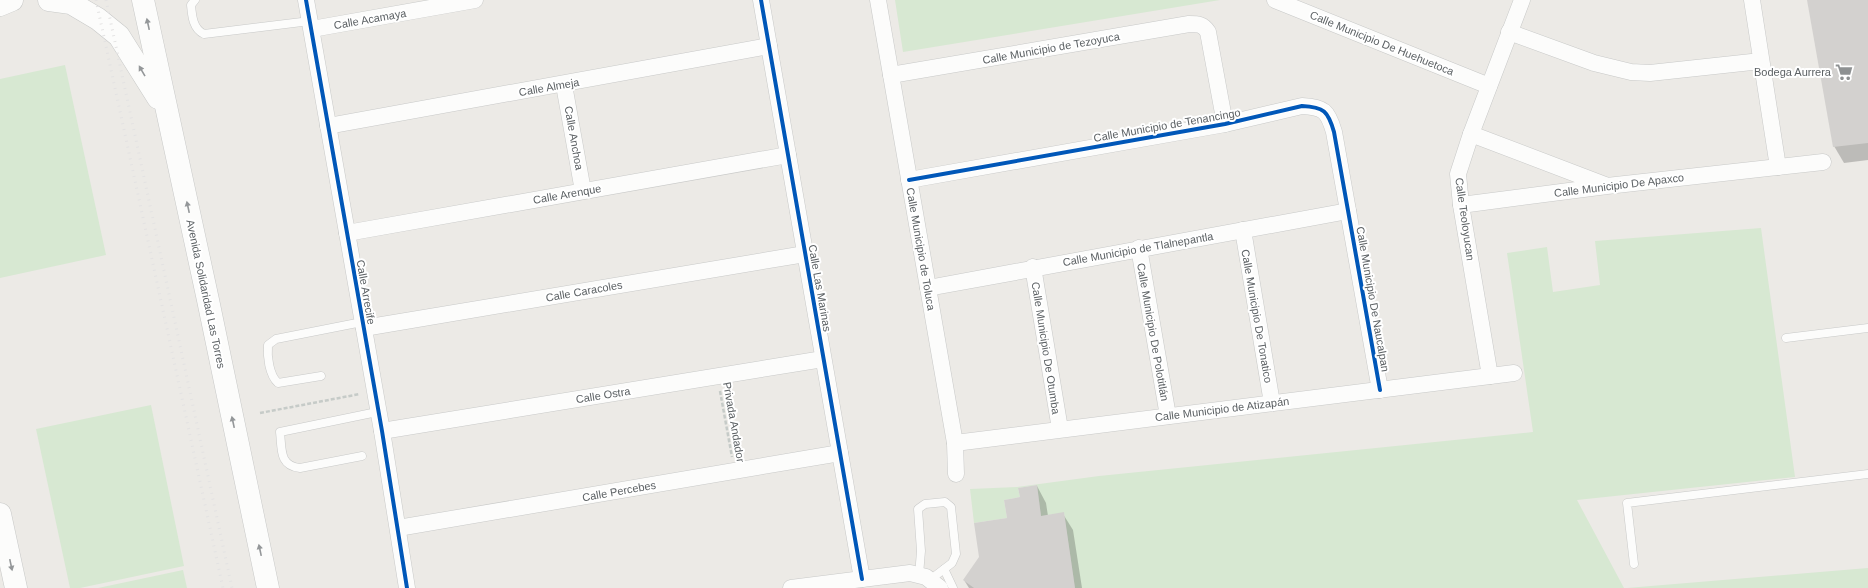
<svg xmlns="http://www.w3.org/2000/svg" width="1868" height="588" font-family="Helvetica,sans-serif">
<rect width="100%" height="100%" fill="#eceae6"/>
<g fill="#d7e8d2">
<path d="M 895,0 L 1220,0 L 903,52 Z"/>
<path d="M 65,65 L 106,255 L 0,278 L 0,79 Z"/>
<path d="M 1761,228 L 1795,477 L 1577,500 L 1624,588 L 1075,588 L 1064,513 L 1041,516 L 1037,485 L 1018,488 L 1020,497 L 1004,500 L 1007,518 L 974,523 L 970,489 L 1017,487 L 1099,476 L 1533,432 L 1507,253 L 1547,247 L 1553,292 L 1600,285 L 1595,241 Z"/>
<path d="M 151,405 L 184,566 L 80,588 L 70,588 L 36,429 Z"/>
<path d="M 1868,568 L 1868,588 L 1627,588 Z"/>
<path d="M 183,570 L 187,588 L 98,588 Z"/>
</g>
<g fill="#0003">
<path d="M 1808,0 L 1868,0 L 1868,160 L 1844,163 L 1834,146 Z"/>
<path d="M 1037,486 L 1046,503 L 1048,516 L 1063,514 L 1073,530 L 1082,588 L 969,588 L 964,580 L 1008,519 L 1021,498 Z"/>
</g>
<g fill="#d3d1cf">
<path d="M 1807,0 L 1868,0 L 1868,143 L 1833,147 Z"/>
<path d="M 1037,485 L 1041,516 L 1064,512 L 1075,588 L 974,588 L 963,580 L 979,557 L 974,523 L 1007,518 L 1004,500 L 1020,497 L 1018,488 Z"/>
</g>
<g fill="none" stroke-linecap="round" stroke-linejoin="round">
<g stroke="#c8c9c8" stroke-width="9">
<g id="lane">
<path d="M 195,0 L 191,5 C 192,16 193,29 204,34 L 310,21"/>
<path d="M 1786,338 L 1868,328"/>
<path d="M 321,376 L 278,383 C 269,375 267,356 268,345 L 276,339 L 362,322"/>
<path d="M 362,456 L 300,468 C 279,466 282,449 280,432 L 377,412"/>
<path d="M 1634,564 L 1627,503 L 1868,474"/>
<path d="M 944,569 L 953,588"/>
<path d="M 919,575 L 921,551 L 918,509 L 925,504 L 945,502 L 951,507 L 956,554 L 952,563 L 931,579"/>
</g>
</g>
<g stroke="#c8c9c8" stroke-width="17">
<g id="street">
<path d="M 306,0 L 382,431 L 407,588"/>
<path d="M 761,0 L 862,579"/>
<path d="M 878,0 L 955,443 L 956,474"/>
<path d="M 1275,0 L 1489,86"/>
<path d="M 1752,0 L 1778,167"/>
<path d="M 312,29 L 475,0"/>
<path d="M 1509,32 L 1594,63 L 1631,72 L 1650,73 L 1761,61"/>
<path d="M 891,75 L 1189,24 C 1198,24 1203,24 1208,32 L 1225,124"/>
<path d="M 564,85 L 583,191"/>
<path d="M 328,126 L 769,46"/>
<path d="M 1471,134 L 1605,185"/>
<path d="M 909,180 L 1225,124 L 1302,106 C 1324,107 1328,111 1334,132 L 1380,390"/>
<path d="M 1461,205 L 1607,186 L 1823,162"/>
<path d="M 1243,230 L 1272,403"/>
<path d="M 347,233 L 788,155"/>
<path d="M 1139,248 L 1168,416"/>
<path d="M 1033,267 L 1060,429"/>
<path d="M 928,288 L 1348,211"/>
<path d="M 364,328 L 805,254"/>
<path d="M 1490,376 L 1461,205 L 1458,174 L 1471,134 L 1522,0"/>
<path d="M 382,431 L 823,359"/>
<path d="M 955,443 L 1514,373"/>
<path d="M 398,528 L 840,453"/>
<path d="M 791,588 L 910,573 L 926,577 L 940,588"/>
</g>
</g>
<g stroke="#c8c9c8" stroke-width="23">
<g id="secondary">
<path d="M 49,0 L 71,3 L 98,19 L 119,36 L 158,98"/>
<path d="M 143,0 L 208,300 L 268,588"/>
<path d="M 0,5 L 12,0"/>
<path d="M 0,514 L 16,588"/>
</g>
</g>
<g stroke="#c6cbc8" stroke-width="2.5" stroke-dasharray="4 2" stroke-linecap="butt">
<path d="M 720,391 L 732,457"/>
<path d="M 260,413 L 360,394"/>
</g>
<use href="#lane" stroke="#fcfcfb" stroke-width="8"/>
<use href="#street" stroke="#fcfcfb" stroke-width="16"/>
<use href="#secondary" stroke="#fcfcfb" stroke-width="22"/>
<g stroke="#e3e2e2" stroke-width="3" stroke-dasharray="1 5" stroke-linecap="butt">
<path d="M 96,0 L 223,588"/>
<path d="M 106,0 L 232,588"/>
</g>
<g stroke="#fff" stroke-width="6">
<g id="cycleway">
<path d="M 306,0 L 382,431 L 407,588"/>
<path d="M 761,0 L 862,579"/>
<path d="M 909,180 L 1225,124 L 1302,106 C 1324,107 1328,111 1334,132 L 1380,390"/>
</g>
</g>
<use href="#cycleway" stroke="#0057b8" stroke-width="4"/>
</g>
<defs><path id="oneway-solid" d="M-6-.8H1V-3.2L6.5 0L1 3.2V.8H-6Z"/></defs>
<g fill="#949799">
<use href="#oneway-solid" transform="translate(148 24) rotate(-102)"/>
<use href="#oneway-solid" transform="translate(142 71) rotate(-120)"/>
<use href="#oneway-solid" transform="translate(188 207) rotate(-102)"/>
<use href="#oneway-solid" transform="translate(233 422) rotate(-102)"/>
<use href="#oneway-solid" transform="translate(260 550) rotate(-102)"/>
<use href="#oneway-solid" transform="translate(11 565) rotate(78)"/>
</g>
<defs>
<g id="supermarket-bare" transform="scale(1.38)"><path d="M-6-5.5h2.5l.6 2H6L4.5 2H-2.5L-4.4-4H-6ZM-1.5 3.2a1.3 1.3 0 1 0 .1 0ZM3 3.2a1.3 1.3 0 1 0 .1 0Z" fill="#8e9192" stroke="#fff" stroke-width="2.5" paint-order="stroke"/></g>
</defs>
<g fill-rule="evenodd">
<use href="#supermarket-bare" x="1844" y="72"/>
</g>
<g text-anchor="middle" stroke-width="4" stroke-linejoin="round" paint-order="stroke">
<g font-size="11" fill="#5c6164" stroke="#fff">
<text transform="translate(370 19) rotate(-10)" y="4">Calle Acamaya</text>
<text transform="translate(1382 43) rotate(22)" y="4">Calle Municipio De Huehuetoca</text>
<text transform="translate(1051 48) rotate(-10)" y="4">Calle Municipio de Tezoyuca</text>
<text transform="translate(549 87) rotate(-10)" y="4">Calle Almeja</text>
<text transform="translate(1167 125) rotate(-10)" y="4">Calle Municipio de Tenancingo</text>
<text transform="translate(574 138) rotate(80)" y="4">Calle Anchoa</text>
<text transform="translate(1619 185) rotate(-7)" y="4">Calle Municipio De Apaxco</text>
<text transform="translate(567 194) rotate(-10)" y="4">Calle Arenque</text>
<text transform="translate(1465 219) rotate(82)" y="4">Calle Teoloyucan</text>
<text transform="translate(921 249) rotate(80)" y="4">Calle Municipio de Toluca</text>
<text transform="translate(1138 249) rotate(-10)" y="4">Calle Municipio de Tlalnepantla</text>
<text transform="translate(820 288) rotate(80)" y="4">Calle Las Marinas</text>
<text transform="translate(584 291) rotate(-10)" y="4">Calle Caracoles</text>
<text transform="translate(366 292) rotate(80)" y="4">Calle Arrecife</text>
<text transform="translate(206 294) rotate(78)" y="4">Avenida Solidaridad Las Torres</text>
<text transform="translate(1373 299) rotate(80)" y="4">Calle Municipio De Naucalpan</text>
<text transform="translate(1257 316) rotate(80)" y="4">Calle Municipio De Tonatico</text>
<text transform="translate(1153 332) rotate(80)" y="4">Calle Municipio De Polotitlán</text>
<text transform="translate(1046 348) rotate(81)" y="4">Calle Municipio De Otumba</text>
<text transform="translate(603 395) rotate(-9)" y="4">Calle Ostra</text>
<text transform="translate(1222 409) rotate(-7)" y="4">Calle Municipio de Atizapán</text>
<text transform="translate(734 422) rotate(80)" y="4">Privada Andador</text>
<text transform="translate(619 491) rotate(-10)" y="4">Calle Percebes</text>
</g>
<g font-size="11" fill="#5c6164" stroke="#fff" text-anchor="end">
<text x="1831" y="76">Bodega Aurrera</text>
</g>
</g>
</svg>
